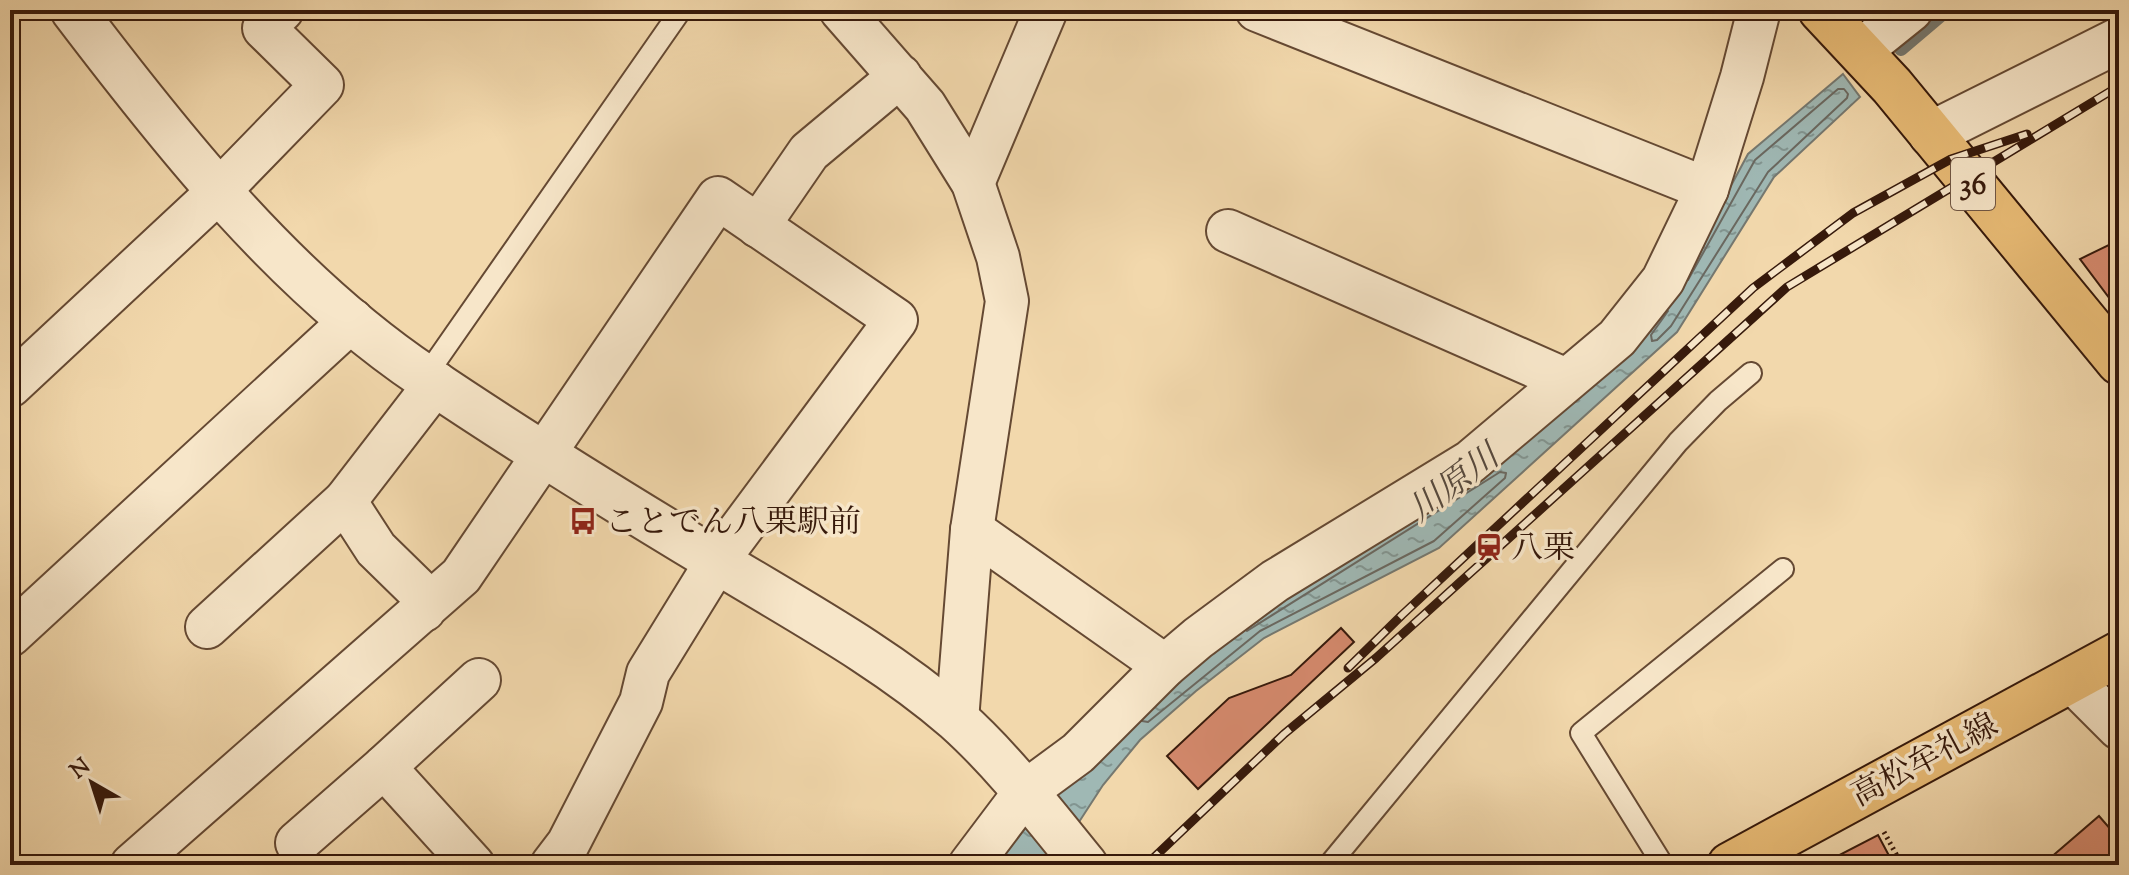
<svg xmlns="http://www.w3.org/2000/svg" width="2129" height="875" font-family="'Sorts Mill Goudy','Noto Serif JP',serif">
<defs>
<pattern id="water-ripples" width="26" height="14" patternUnits="userSpaceOnUse" patternTransform="scale(2)"><rect width="26" height="14" fill="#9fb8b4"/><path d="M2 4q2-2 4 0t4 0M15 11q2-2 4 0t4 0" fill="none" stroke="#829591"/></pattern>
</defs>
<rect width="100%" height="100%" fill="#f2d8ac"/>
<filter id="stains"><feTurbulence type="fractalNoise" baseFrequency=".0025" numOctaves="4"/><feColorMatrix values="0 0 0 0 .2 0 0 0 0 .09 0 0 0 0 .02 0 0 0 .5 -.17"/></filter>
<radialGradient id="worn" r=".72"><stop offset=".6" stop-color="#630" stop-opacity="0"/><stop offset="1" stop-color="#630" stop-opacity=".3"/></radialGradient>
<path fill="url(#water-ripples)" stroke="#757870" stroke-width="2" d="M 1843,74 L 1860,97 L 1774,177 L 1677,332 L 1439,548 L 1264,638 L 1196,691 L 1140,740 L 1103,785 L 1051,865 L 989,865 L 1001,849 L 1166,684 L 1291,591 L 1703,238 L 1748,154 Z"/>
<g fill="none" stroke-linecap="round" stroke-linejoin="round">
<g stroke="#6a6860" stroke-width="2">
<path d="M 1668,311 L 1651,335 L 1652,341 L 1657,340 L 1671,326 L 1768,172 L 1847,98 L 1848,94 L 1844,89 L 1838,89 L 1755,160 L 1688,280"/>
<path d="M 1142,721 L 1148,722 L 1260,631 L 1434,541 L 1505,478 L 1506,473 L 1500,472 L 1247,631"/>
</g>
<path stroke="#757870" stroke-width="14" d="M 1901,49 L 1947,10"/>
</g>
<g fill="#d68a6e" stroke="#36190b" stroke-width="2">
<path d="M 2119,240 L 2119,311 L 2080,259 Z"/>
<path d="M 1341,628 L 1354,642 L 1198,789 L 1167,756 L 1229,698 L 1291,675 Z"/>
<path d="M 2099,816 L 2119,839 L 2118,865 L 2042,865 Z"/>
<path d="M 1878,835 L 1894,865 L 1823,865 L 1822,864 Z"/>
</g>
<g fill="none" stroke-linecap="round" stroke-linejoin="round">
<g stroke="#654933" stroke-width="24">
<g id="service">
<path d="M 425,377 L 681,10"/>
<path d="M 1329,865 L 1678,442 L 1718,401 L 1751,373"/>
<path d="M 1663,865 L 1581,733 L 1783,569"/>
</g>
</g>
<g stroke="#654933" stroke-width="46">
<g id="minor">
<path d="M 841,10 L 925,106 L 973,183 L 998,257 L 1007,301 L 972,530 L 957,720"/>
<path d="M 1257,10 L 1707,189"/>
<path d="M 1860,51 L 1911,10"/>
<path d="M 973,183 L 1046,10"/>
<path d="M 758,226 L 809,152 L 900,76"/>
<path d="M 1228,231 L 1566,380"/>
<path d="M 10,386 L 219,191 L 322,85 L 264,28 L 282,10"/>
<path d="M 345,501 L 376,549 L 422,594 L 424,610"/>
<path d="M 972,530 L 1165,666"/>
<path d="M 207,627 L 345,501 L 436,383"/>
<path d="M 10,635 L 352,320"/>
<path d="M 2071,680 L 2119,728"/>
<path d="M 384,767 L 479,680"/>
<path d="M 297,843 L 384,767 L 473,865"/>
<path d="M 132,865 L 461,576 L 718,198 L 896,320 L 717,561 L 648,673 L 641,702 L 568,844 L 552,865"/>
<path d="M 970,865 L 1025,792 L 1078,753 L 1165,666 L 1198,638 L 1275,581 L 1470,462 L 1617,338 L 1663,280 L 1707,189 L 1742,77 L 1759,10"/>
</g>
</g>
<g stroke="#654933" stroke-width="48">
<g id="tertiary">
<path d="M 73,10 C 174,143 285,283 425,377 C 520,441 617,501 715,560 C 797,610 883,656 956,719 C 1003,761 1045,816 1085,865"/>
<path d="M 1931,134 L 2119,40"/>
</g>
</g>
<g stroke="#36190b" stroke-width="48">
<g id="primary">
<path d="M 1821,10 L 1892,86 L 2119,362"/>
<path d="M 1730,865 L 2119,654"/>
</g>
</g>
<path stroke="#36190b" stroke-width="5" stroke-dasharray="2 4" stroke-linecap="butt" d="M 1884,832 L 1902,865"/>
<use href="#service" stroke="#f7e6c9" stroke-width="20"/>
<use href="#minor" stroke="#f7e6c9" stroke-width="42"/>
<use href="#tertiary" stroke="#f7e6c9" stroke-width="44"/>
<use href="#primary" stroke="#e9bc76" stroke-width="44"/>
<g stroke="#36190b" stroke-width="9">
<g id="rail">
<path d="M 1348,668 L 1402,615 L 1753,288 L 1853,213 L 1951,159 L 2027,134"/>
<path d="M 1146,865 L 1284,734 L 1376,658 L 1787,287 L 2119,86"/>
</g>
</g>
<use href="#rail" stroke="#f7e6c9" stroke-width="6" stroke-dasharray="18" stroke-linecap="butt"/>
</g>
<defs>
<g id="bus-bare" transform="scale(2.16)"><path d="M-5-6H5V4H4V6H2V4H-2V6H-4V4H-5ZM-3.5-4V0h7V-4ZM-3.5 1.2v1.5H-2V1.2ZM2 1.2v1.5H3.5V1.2Z" fill="#8f2418" stroke="#f7e6c9" stroke-width="2.5" paint-order="stroke"/></g>
<g id="station-bare" transform="scale(2.16)"><path d="M-3-6H3Q5-6 5-4V2Q5 4 3 4L4.5 6H3L1.5 4h-3L-3 6H-4.5L-3 4Q-5 4-5 2V-4Q-5-6-3-6ZM-3.5-4v3h7v-3ZM-3.5 1v1.5H-2V1ZM2 1v1.5H3.5V1Z" fill="#8f2418" stroke="#f7e6c9" stroke-width="2.5" paint-order="stroke"/></g>
</defs>
<g fill-rule="evenodd">
<use href="#bus-bare" x="583" y="521"/>
<use href="#station-bare" x="1489" y="547"/>
</g>
<g text-anchor="middle" stroke-width="7" stroke-linejoin="round" paint-order="stroke">
<rect fill="#f7e6c9" stroke="#705644" stroke-width="2" x="1951" y="158" width="44" height="52" rx="6"/>
<g font-size="30" font-weight="bold" fill="#36190b">
<text x="1973" y="194">36</text>
</g>
<g font-size="32" fill="#36190b" stroke="#f7e6c9" text-anchor="start">
<text x="605" y="532">ことでん八栗駅前</text>
<text x="1511" y="558">八栗</text>
</g>
<g font-size="32" fill="#36190b" stroke="#f7e6c9">
<text transform="translate(1924 759) rotate(-28)" y="11">高松牟礼線</text>
</g>
<g font-size="34" font-style="italic" fill="#56493e" stroke="#f7e6c9">
<text transform="translate(1453 482) rotate(-37)" y="12">川原川</text>
</g>
</g>
<rect width="2129" height="875" fill="none" stroke="#f2d8ac" stroke-width="40"/>
<rect x="12" y="12" width="2105" height="851" fill="none" stroke="#36190b" stroke-width="4"/>
<rect x="20" y="20" width="2089" height="835" fill="none" stroke="#36190b" stroke-width="2"/>
<g transform="translate(92 783) rotate(321)" stroke="#f7e6c9" stroke-width="6" paint-order="stroke">
<path d="M0-6L14 30L0 20L-14 30Z" fill="#36190b"/>
<text y="-12" font-size="22" font-weight="bold" text-anchor="middle" fill="#36190b">N</text>
</g>
<rect width="100%" height="100%" filter="url(#stains)"/>
<rect width="100%" height="100%" fill="url(#worn)"/>
</svg>
